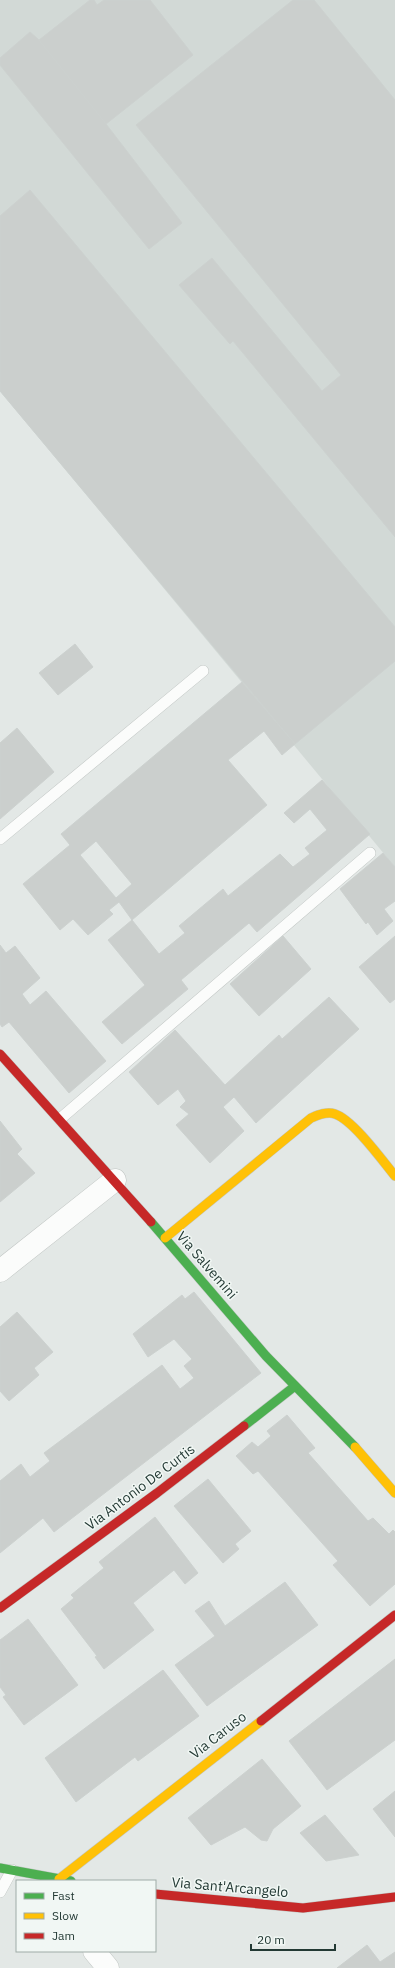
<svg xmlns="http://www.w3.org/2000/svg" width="395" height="1968" font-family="'IBM Plex Sans',sans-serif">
<rect width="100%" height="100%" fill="#e3e8e6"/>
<path fill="#d2d9d6" d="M 0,0 L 395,0 L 395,867 L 0,391 Z"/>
<g fill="#cbcfcd" stroke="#ccd1cf" fill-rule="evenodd">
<path d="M 90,0 L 94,0 L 97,5 L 104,0 L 150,0 L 193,55 L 106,124 L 39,40 Z"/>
<path d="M 293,0 L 314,0 L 395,100 L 395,537 L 233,341 L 230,344 L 179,285 L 212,258 L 322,391 L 341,375 L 136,125 Z"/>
<path d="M 30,32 L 39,40 L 106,124 L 182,223 L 149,249 L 0,65 L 0,58 Z"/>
<path d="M 30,190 L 395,627 L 395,661 L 295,744 L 0,391 L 0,216 Z"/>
<path d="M 75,644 L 93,667 L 58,695 L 39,673 Z"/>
<path d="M 242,682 L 295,744 L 282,755 L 264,731 L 228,760 L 267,805 L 132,920 L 119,902 L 109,910 L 113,914 L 88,935 L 73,919 L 60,930 L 23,884 L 70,845 L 61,834 ZM 96,841 L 132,884 L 116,898 L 80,855 Z"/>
<path d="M 17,728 L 54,772 L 0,819 L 0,743 Z"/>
<path d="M 322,780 L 370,834 L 257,932 L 249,923 L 181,980 L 188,989 L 122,1044 L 102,1022 L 145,985 L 108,940 L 132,920 L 159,954 L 185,933 L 179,926 L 223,889 L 228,896 L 280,854 L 293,867 L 310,854 L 305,848 L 327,830 L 310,809 L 294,823 L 284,813 Z"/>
<path d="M 383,853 L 395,867 L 395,901 L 384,909 L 393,921 L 377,935 L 368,922 L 366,924 L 340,889 Z"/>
<path d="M 283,936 L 311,969 L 259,1016 L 230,984 Z"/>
<path d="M 395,936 L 395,999 L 390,1003 L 359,967 Z"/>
<path d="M 0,945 L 6,953 L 15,946 L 40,978 L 22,994 L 30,1005 L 46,991 L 106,1061 L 69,1093 L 9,1022 L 2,1027 L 0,1024 Z"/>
<path d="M 329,997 L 359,1029 L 256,1123 L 234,1097 L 223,1107 L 244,1131 L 210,1163 L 176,1125 L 189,1114 L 180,1107 L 186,1101 L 178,1089 L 158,1105 L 129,1072 L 175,1030 L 225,1085 L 279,1035 L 282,1039 Z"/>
<path d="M 0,1121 L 22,1149 L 17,1154 L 35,1173 L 0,1202 Z"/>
<path d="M 194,1292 L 261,1373 L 54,1532 L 43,1518 L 0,1553 L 0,1481 L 21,1464 L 30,1477 L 50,1461 L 44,1453 L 162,1365 L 180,1389 L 194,1378 L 184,1366 L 192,1359 L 174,1339 L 148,1357 L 133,1334 L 182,1295 L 185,1299 Z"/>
<path d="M 17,1312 L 53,1352 L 34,1368 L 39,1375 L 9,1401 L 0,1391 L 0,1327 Z"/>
<path d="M 287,1415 L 315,1448 L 308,1453 L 368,1521 L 373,1518 L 389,1534 L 393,1530 L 395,1532 L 395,1584 L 370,1606 L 333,1565 L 338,1561 L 258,1471 L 253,1474 L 236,1456 L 252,1442 L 258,1447 L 271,1436 L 267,1431 Z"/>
<path d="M 208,1479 L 251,1531 L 235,1544 L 239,1549 L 223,1563 L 174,1506 Z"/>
<path d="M 155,1517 L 198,1573 L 185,1584 L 174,1570 L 133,1603 L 154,1630 L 104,1669 L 95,1657 L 97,1656 L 61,1609 L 74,1598 L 71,1595 L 104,1568 L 99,1562 Z"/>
<path d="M 285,1582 L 318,1625 L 207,1706 L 175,1665 L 215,1636 L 195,1611 L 209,1601 L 225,1626 Z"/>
<path d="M 28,1619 L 78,1685 L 24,1725 L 3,1697 L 6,1695 L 0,1687 L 0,1640 Z"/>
<path d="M 395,1659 L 395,1740 L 327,1790 L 289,1741 Z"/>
<path d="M 163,1670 L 199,1716 L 138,1761 L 135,1757 L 76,1802 L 45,1758 Z"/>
<path d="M 262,1759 L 301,1806 L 273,1829 L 267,1841 L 261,1840 L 245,1827 L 211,1845 L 188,1818 Z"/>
<path d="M 395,1791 L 395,1837 L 373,1809 Z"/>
<path d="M 325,1815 L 359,1855 L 326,1861 L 300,1833 Z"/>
<path d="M 367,1945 L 380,1962 L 395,1952 L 395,1968 L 337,1968 Z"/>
</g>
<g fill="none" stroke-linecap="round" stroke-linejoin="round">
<g stroke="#c0c5c3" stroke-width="12">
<g id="lane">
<path d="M 0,839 L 203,671"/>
<path d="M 60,1119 L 370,853"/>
<path d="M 0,1892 L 12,1870"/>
</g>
</g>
<g stroke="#c0c5c3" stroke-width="23">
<g id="street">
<path d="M 0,1271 L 115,1180"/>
<path d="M 94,1951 L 108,1968"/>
</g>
</g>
<g stroke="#c0c6c3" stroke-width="10">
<g id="fast">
<path d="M 151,1222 L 266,1356 L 355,1447"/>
<path d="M 244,1426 L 295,1386"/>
<path d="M 0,1868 L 71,1881"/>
</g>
</g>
<g stroke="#c0c6c3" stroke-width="10">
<g id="slow">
<path d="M 165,1238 L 311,1118 C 318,1115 327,1111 335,1114 C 353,1120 382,1160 395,1176"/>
<path d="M 355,1447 L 395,1493"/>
<path d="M 59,1879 L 261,1721"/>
</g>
</g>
<g stroke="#c0c6c3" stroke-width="10">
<g id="jam">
<path d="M 0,1054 L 151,1222"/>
<path d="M 0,1608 L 157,1493 L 244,1426"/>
<path d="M 261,1721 L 395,1615"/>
<path d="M 155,1894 L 303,1908 L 395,1897"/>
</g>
</g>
<use href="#lane" stroke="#fbfcfb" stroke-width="11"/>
<use href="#street" stroke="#fbfcfb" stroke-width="22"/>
<use href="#fast" stroke="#4caf50" stroke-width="9"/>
<use href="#slow" stroke="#ffc107" stroke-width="9"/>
<use href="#jam" stroke="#c62828" stroke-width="9"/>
</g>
<g text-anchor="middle" stroke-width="3" stroke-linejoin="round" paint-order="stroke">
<g font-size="14" fill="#233934" stroke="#f1f7f4">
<text transform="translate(207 1265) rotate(49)" y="5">Via Salvemini</text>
<text transform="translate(140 1487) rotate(-37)" y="5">Via Antonio De Curtis</text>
<text transform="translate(218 1735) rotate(-38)" y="5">Via Caruso</text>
<text transform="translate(230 1887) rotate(5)" y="5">Via Sant'Arcangelo</text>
</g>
</g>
<rect x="16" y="1880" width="140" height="72" fill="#f1f7f4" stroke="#9faba7"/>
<rect x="24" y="1893" width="20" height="6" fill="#4caf50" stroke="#9faba7"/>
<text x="52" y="1900" font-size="12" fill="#233934">Fast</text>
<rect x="24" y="1913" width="20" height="6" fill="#ffc107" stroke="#9faba7"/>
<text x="52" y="1920" font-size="12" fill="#233934">Slow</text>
<rect x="24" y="1933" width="20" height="6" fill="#c62828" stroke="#9faba7"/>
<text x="52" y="1940" font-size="12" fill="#233934">Jam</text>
<path d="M251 1944v6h84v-6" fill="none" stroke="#233934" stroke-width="2"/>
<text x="257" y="1944" font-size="12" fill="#233934" stroke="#f1f7f4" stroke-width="3" paint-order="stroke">20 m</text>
</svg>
